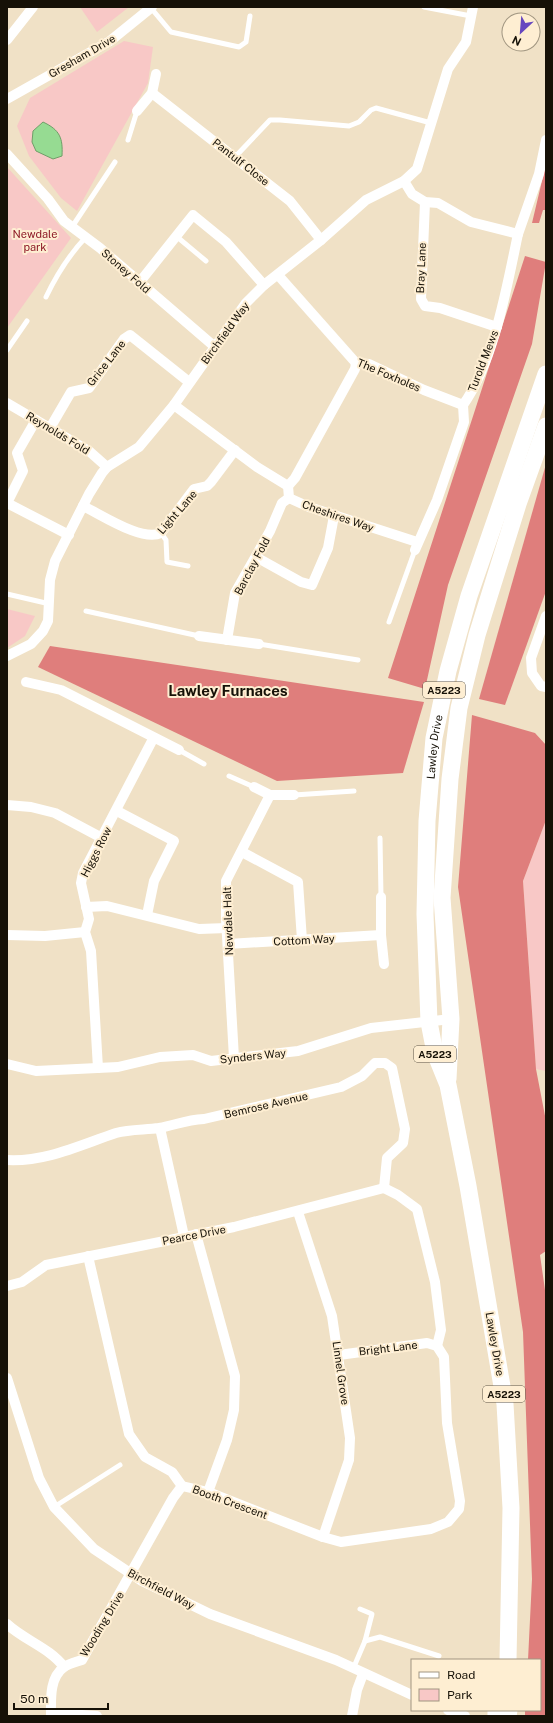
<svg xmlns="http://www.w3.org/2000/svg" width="553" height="1723" font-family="'Public Sans',sans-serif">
<rect width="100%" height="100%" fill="#f0e1c6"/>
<g fill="#f8c8c6">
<path d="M 80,7 L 129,7 L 97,32 Z"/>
<path d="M 124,41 L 153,47 L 148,83 L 77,211 L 61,198 L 29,156 L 17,126 L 30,98 Z"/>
<path d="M 7,167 L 71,238 L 7,328 Z"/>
<path d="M 7,609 L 35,616 L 25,636 L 7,648 Z"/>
<path d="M 546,820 L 546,1071 L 536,1069 L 523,881 Z"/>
</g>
<g fill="#df7e7c">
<path d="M 546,164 L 546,210 L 543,210 L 539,223 L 532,223 Z"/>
<path d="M 525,256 L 546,262 L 532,344 L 448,585 L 425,689 L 388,678 Z"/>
<path d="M 546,464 L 546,591 L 505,705 L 479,699 Z"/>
<path d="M 50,646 L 424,702 L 403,773 L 277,781 L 38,667 Z"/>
<path d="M 472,715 L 535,733 L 546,745 L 546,820 L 523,881 L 536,1069 L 546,1121 L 546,1251 L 540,1255 L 546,1297 L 546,1716 L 525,1716 L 525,1710 L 540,1710 L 540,1660 L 528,1660 L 532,1579 L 523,1332 L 458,887 Z"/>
</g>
<path fill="#96db92" stroke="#709e68" d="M 43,122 C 60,130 63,138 62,156 L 53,159 L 36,151 L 32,142 L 33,131 Z"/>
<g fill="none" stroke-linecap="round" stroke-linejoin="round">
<g stroke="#fff" stroke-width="5">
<path d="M 424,7 L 471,16"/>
<path d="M 151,8 L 171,32 L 239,47 L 246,42 L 250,16"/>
<path d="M 128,140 L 137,111"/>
<path d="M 235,157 L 270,120 L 280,120 L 349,126 L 359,122 L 371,110 L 376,108 L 431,123"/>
<path d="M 72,227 L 115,162"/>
<path d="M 176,236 L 206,261"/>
<path d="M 46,297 C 57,274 68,256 86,237"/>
<path d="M 7,350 L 27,321"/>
<path d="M 161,533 L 166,540 L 167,562 L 188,566"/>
<path d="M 7,594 L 50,604"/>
<path d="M 86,611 L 199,636"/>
<path d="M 389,622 L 415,550"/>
<path d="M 259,644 L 358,660"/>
<path d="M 179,750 L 204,764"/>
<path d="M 229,776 L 254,787"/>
<path d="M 294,795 L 354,791"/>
<path d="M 380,838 L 381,897"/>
<path d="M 54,1507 L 120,1465"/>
<path d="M 360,1609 L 372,1614 L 365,1641"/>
<path d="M 353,1669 L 365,1641 L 380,1637 L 439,1656"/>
</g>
<g stroke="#fff" stroke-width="10">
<path d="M 7,40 L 33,7"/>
<path d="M 152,93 L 290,201 L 321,240"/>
<path d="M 7,99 L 110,41 L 152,7"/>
<path d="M 137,111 L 152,93 L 156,74"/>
<path d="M 7,154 L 48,199 L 64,221 L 100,248 L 215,347"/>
<path d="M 404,181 L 412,194 L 425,202 L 438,203 L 471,222 L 518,234 L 539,174 L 546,140"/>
<path d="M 425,202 L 421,299 L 425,306 L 440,308 L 497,327"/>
<path d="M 278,275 L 356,363 L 369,364 L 424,390 L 463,405"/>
<path d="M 139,283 L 193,215 L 226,242 L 264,285"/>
<path d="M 7,403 L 89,451 L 107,467"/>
<path d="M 174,405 L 257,467 L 288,486 L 289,498 L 309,507 L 417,542"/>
<path d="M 36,420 L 17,453 L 23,471 L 7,503 L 69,535"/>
<path d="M 50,428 L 71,392 L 89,388 L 124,339 L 130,335 L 189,382"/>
<path d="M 288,486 L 295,478 L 355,369 L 356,363"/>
<path d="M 83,506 C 102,515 142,542 161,533 L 194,489 L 207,486 L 211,482 L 235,450"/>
<path d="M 415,550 L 437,500 L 464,422 L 463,405 C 494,362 507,286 518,234"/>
<path d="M 256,557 L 301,582 L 312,585 L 328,548 L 334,516"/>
<path d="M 546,616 L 531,658 L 532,673 L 541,686 L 546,687"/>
<path d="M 199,636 L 259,644"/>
<path d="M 227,640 L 235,593 L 270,531 L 282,503 L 289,498"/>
<path d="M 7,656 L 31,644 L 43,631 L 48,621 L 50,580 L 55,561 L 89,494 L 102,473 L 107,467 L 139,447 L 174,405 L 246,303 L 264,285 L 321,240 L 366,200 L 404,181 L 417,169 L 448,69 L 466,42 L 473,7"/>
<path d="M 26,682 L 61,690 L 179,750"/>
<path d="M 254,787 L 270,795"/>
<path d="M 7,805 L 31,807 L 55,813 L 102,838"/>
<path d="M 117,811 L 174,841 L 154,881 L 147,915"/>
<path d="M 242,852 L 298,882 L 302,940"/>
<path d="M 381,897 L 381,935 L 384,964"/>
<path d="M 86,907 L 107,906 L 199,929 L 227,928"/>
<path d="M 7,935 L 45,936 L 85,932"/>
<path d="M 228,944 L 381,935"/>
<path d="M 234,1058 L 226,919 L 226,881 L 270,795 L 294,795"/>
<path d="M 7,1064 L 36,1071 L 118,1067 L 160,1057 L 193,1055 L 211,1061 L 298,1051 L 371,1028 L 451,1019"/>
<path d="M 98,1068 L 91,951 L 85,932 L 89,919 L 81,883 L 83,873 L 153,739"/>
<path d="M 160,1128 L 184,1236"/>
<path d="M 7,1160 C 46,1162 80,1145 116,1133 C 130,1129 145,1130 159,1128 C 176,1125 185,1120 204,1119 L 341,1087 L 362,1076 L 375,1063 L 385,1063 L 392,1068 L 405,1129 L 403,1143 L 387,1158 L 384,1188"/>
<path d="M 384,1188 L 398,1195 L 417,1209 L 435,1282 L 441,1330 L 437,1346"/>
<path d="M 298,1212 L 332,1316 L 350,1438 L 349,1460 L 323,1537"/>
<path d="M 196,1234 L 235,1376 L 234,1410 L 227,1440 L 208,1492"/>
<path d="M 88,1256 L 129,1434 L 145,1457 L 172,1472 L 182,1486 L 208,1492 L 323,1537 L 341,1542 L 431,1529 L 448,1522 L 459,1509 L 460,1501 L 447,1423 L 444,1357 L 437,1346"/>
<path d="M 7,1286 L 22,1282 L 46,1265 L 234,1227 L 384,1188"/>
<path d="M 339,1355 L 427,1343 L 437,1346"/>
<path d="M 7,1378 L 39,1478 L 54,1507 L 94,1549 L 142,1581 L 210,1614 L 336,1660 L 412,1695"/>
<path d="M 7,1624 C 24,1640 50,1648 64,1667"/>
<path d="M 448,1710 L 465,1716"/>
<path d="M 51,1713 L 97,1716"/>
<path d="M 51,1716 C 51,1700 49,1678 64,1667 C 68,1664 76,1662 82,1660 L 173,1498 L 182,1486"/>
<path d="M 352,1716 L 357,1690 L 363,1674"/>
</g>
<g stroke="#fff" stroke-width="17">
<path d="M 448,1079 L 451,1019 L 442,898 L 450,779 L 459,708 L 477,635 L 518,504 L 546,426"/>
<path id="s1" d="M 508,1660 L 511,1508 L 505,1404 L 468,1186 L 448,1085 L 435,1053 L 429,1022 L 425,914 L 427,821 L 434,738 L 448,671 L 469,596 L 546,374"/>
<path d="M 496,1716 L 496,1710"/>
<path d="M 508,1716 L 509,1710"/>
</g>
</g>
<g text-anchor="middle" stroke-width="4" stroke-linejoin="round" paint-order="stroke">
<g fill="#feeed2" stroke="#5c5344" stroke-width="1">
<rect x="423" y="682" width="42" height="16" rx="3"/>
<rect x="414" y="1046" width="42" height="16" rx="3"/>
<rect x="483" y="1386" width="42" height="16" rx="3"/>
</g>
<g font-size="10" font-weight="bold" fill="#161107">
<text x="444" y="694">A5223</text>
<text x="435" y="1058">A5223</text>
<text x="504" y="1398">A5223</text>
</g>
<g font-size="11" fill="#161107" stroke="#feeed2">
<text transform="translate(82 56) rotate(-30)" y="4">Gresham Drive</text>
<text transform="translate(241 162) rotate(38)" y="4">Pantulf Close</text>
<text transform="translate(421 268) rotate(-88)" y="4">Bray Lane</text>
<text transform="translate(126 271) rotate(41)" y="4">Stoney Fold</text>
<text transform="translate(225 333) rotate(-54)" y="4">Birchfield Way</text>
<text transform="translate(483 361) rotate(-69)" y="4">Turold Mews</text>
<text transform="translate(106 363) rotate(-52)" y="4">Grice Lane</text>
<text transform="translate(389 375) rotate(23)" y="4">The Foxholes</text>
<text transform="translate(58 433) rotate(31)" y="4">Reynolds Fold</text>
<text transform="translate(177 512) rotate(-49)" y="4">Light Lane</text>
<text transform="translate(338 516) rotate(19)" y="4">Cheshires Way</text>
<text transform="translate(252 566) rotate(-62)" y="4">Barclay Fold</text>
<text dy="4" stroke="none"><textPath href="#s1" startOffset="922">Lawley Drive</textPath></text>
<text transform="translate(96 852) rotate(-63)" y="4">Higgs Row</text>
<text transform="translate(228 921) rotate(-92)" y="4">Newdale Halt</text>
<text transform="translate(304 940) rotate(-3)" y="4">Cottom Way</text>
<text transform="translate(253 1056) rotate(-6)" y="4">Synders Way</text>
<text transform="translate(266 1105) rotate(-13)" y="4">Bemrose Avenue</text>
<text transform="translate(194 1235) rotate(-11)" y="4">Pearce Drive</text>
<text transform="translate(495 1344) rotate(80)" y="4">Lawley Drive</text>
<text transform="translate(388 1348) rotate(-7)" y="4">Bright Lane</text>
<text transform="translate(341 1373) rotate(82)" y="4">Linnel Grove</text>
<text transform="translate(230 1502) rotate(20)" y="4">Booth Crescent</text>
<text transform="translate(161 1589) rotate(28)" y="4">Birchfield Way</text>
<text transform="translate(102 1624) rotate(-59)" y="4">Wooding Drive</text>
</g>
<g font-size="11" fill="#8d1825" stroke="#feeed2">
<text x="35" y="238">Newdale<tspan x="35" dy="13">park</tspan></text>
</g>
<g font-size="15" font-weight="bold" fill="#161107" stroke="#feeed2">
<text x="228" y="696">Lawley Furnaces</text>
</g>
</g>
<rect width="553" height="1723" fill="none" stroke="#161107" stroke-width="16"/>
<rect x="411" y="1659" width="130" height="52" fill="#feeed2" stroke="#a19681"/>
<rect x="419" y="1672" width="20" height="6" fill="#ffffff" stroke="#a19681"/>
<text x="447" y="1679" font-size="12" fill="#161107">Road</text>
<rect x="419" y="1689" width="20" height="12" fill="#f8c8c6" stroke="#a19681"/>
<text x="447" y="1699" font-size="12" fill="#161107">Park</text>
<g transform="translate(521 32) rotate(206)"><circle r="19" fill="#feeed2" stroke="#a19681"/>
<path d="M0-3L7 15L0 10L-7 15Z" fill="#6647bf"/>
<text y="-6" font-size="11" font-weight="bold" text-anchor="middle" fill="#161107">N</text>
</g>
<path d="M14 1703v6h94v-6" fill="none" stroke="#161107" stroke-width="2"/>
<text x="20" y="1703" font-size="12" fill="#161107" stroke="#feeed2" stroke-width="3" paint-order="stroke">50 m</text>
</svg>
